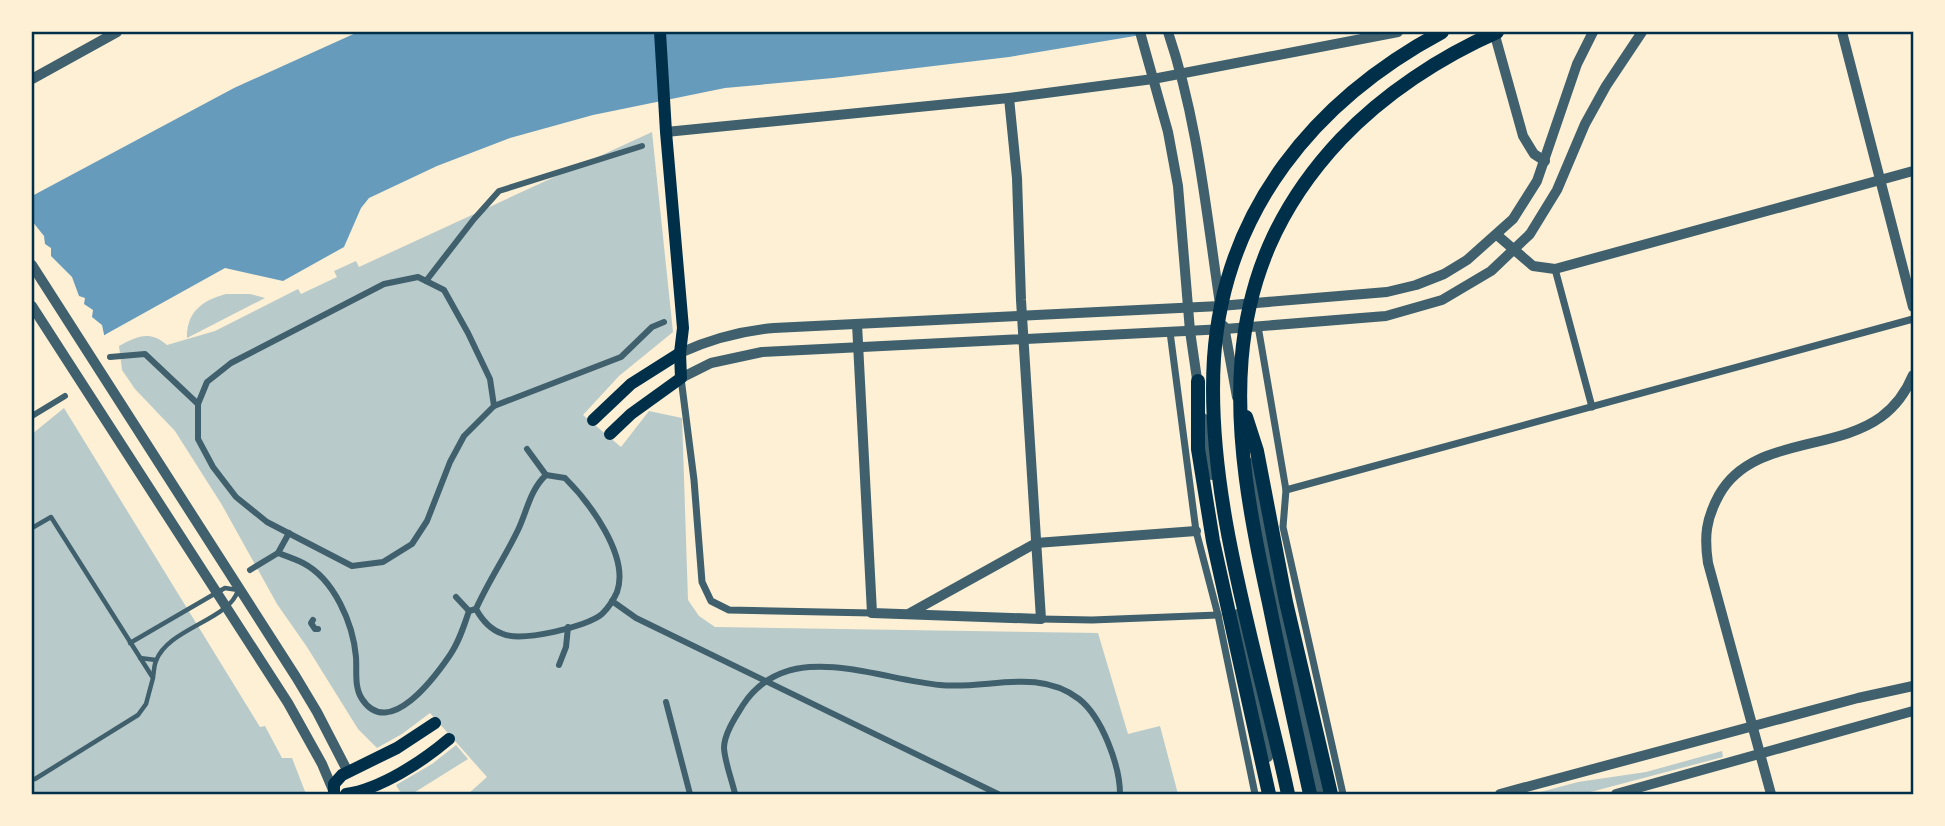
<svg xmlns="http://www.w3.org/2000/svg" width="1945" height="826" font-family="Commissioner,sans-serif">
<rect width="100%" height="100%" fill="#fdf0d5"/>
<g fill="#b9caca">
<path d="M 652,132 L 673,332 L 619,376 L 583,415 L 621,447 L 649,411 L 682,418 L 688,600 L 699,616 L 715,627 L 1098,633 L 1128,734 L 1160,726 L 1178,794 L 468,794 L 487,777 L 430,713 L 402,734 L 377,748 L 358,729 L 307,647 L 277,604 L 222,505 L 175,431 L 135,389 L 122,370 L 119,346 C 137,336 150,330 167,345 L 215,331 L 298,289 L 301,294 L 337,277 L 334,271 L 356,261 L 359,267 Z"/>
<path d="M 226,294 L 250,294 L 265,298 L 187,338 C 186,312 203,300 226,294 Z"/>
<path d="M 64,408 L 260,727 L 265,726 L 282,758 L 292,758 L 306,794 L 32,794 L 32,434 Z"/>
<path d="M 456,745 L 468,759 L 412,794 C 403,795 400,793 396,785 L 432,764 Z"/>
<path d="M 1722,751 L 1723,757 L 1583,794 L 1533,794 L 1578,782 L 1646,772 Z"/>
</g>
<path fill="#669bbc" d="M 358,32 L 1159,32 L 1009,57 L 833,78 L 725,88 L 593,115 L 510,138 L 437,166 L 369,198 L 361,208 L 344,247 L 283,281 L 225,268 L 108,333 L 32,380 L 32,196 L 234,88 Z"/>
<path fill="#fdf0d5" d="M 32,221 L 44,236 L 45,244 L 51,248 L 51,256 L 72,277 L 79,296 L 85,298 L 84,304 L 93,310 L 92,317 L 102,325 L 105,339 L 33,383 L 32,381 Z"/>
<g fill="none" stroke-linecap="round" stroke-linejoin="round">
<g stroke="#3f606c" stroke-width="4.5">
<path d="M 32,528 L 51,517 L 153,678 L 146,704 L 138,715 L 35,779"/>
<path d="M 130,643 L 216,593 L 225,588 L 238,590 C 230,620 168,628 156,661 C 154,665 154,672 153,677"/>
<path d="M 140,658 L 156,660"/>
</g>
<g stroke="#3f606c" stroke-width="6">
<path d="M 418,277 L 444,290 L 468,333 L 490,379 L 494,406 L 464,436 L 450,462 L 427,521 L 412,544 L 383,562 L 352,566 L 267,522 L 236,497 L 213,467 L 198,439 L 198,404 L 207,382 L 231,363 L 384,284 Z"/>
<path d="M 426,281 L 474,219 L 499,191 L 642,146"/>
<path d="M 110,357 L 145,354 L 198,404"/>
<path d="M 494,406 L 621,357 L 652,327 L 664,322"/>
<path d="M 32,416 L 65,396"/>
<path d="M 527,449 L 546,475"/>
<path d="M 546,475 L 565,478 C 589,502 630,556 617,592 C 614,599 607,609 602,614 C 587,627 522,642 503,634 C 491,630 482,620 476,609 C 488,582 505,557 518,530 C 527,511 530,490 546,475 Z"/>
<path d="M 278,553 C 286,556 295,559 303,563 C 334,579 353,623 356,657 C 357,671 354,687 362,699 C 389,740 435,677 450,655 C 459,642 464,626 469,611 L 476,609"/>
<path d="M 250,570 L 278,553 L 289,533"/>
<path d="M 456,597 L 469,611"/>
<path d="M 612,601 L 636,618 L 998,794"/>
<path d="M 313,620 L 311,623 L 315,629 L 318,629"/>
<path d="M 559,665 L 566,647 L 568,627"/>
<path d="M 666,702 L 690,794"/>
<path d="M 735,794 C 732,780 725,763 724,748 C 724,734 736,716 743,705 C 788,637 875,679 940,685 C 987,690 1037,667 1079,699 C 1102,717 1120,766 1120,794"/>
</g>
<g stroke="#3f606c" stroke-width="7">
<path d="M 1555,269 L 1592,407"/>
<path d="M 1258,326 L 1286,490 L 1283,527 L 1343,794"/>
<path d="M 1170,332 L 1196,531 L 1218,615 L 1255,794"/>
<path d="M 681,378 L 694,480 L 702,582 L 711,601 L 729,610 L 872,613"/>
<path d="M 1286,490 L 1913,319"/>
<path d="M 1041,619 L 1092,620 L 1218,615"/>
</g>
<g stroke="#3f606c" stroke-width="10">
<path d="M 1140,32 L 1168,132 L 1178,186 L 1190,331 L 1198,386"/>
<path d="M 1168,32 C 1198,121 1206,211 1220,304"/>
<path d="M 1494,32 L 1523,136 L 1534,154 L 1545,161"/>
<path d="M 1842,32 L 1913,307"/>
<path d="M 32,79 L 117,32"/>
<path d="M 666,132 L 1009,98 L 1153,79 L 1398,32"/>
<path d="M 1497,235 L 1533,266 L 1555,269 L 1913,171"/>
<path d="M 32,265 L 296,677 L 317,712 L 348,772"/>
<path d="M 32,306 L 288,703 L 322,764 L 333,790"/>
<path d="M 857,324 L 872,613 L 1041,619 L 1021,300 L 1017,178 L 1009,98"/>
<path d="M 1224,326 L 1237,397"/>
<path d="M 680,353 C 711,339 740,331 774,328 L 1220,306 L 1387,292 L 1416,285 L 1444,274 L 1467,260 L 1513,219 L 1537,181 L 1577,64 L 1593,32"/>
<path d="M 681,378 L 711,363 L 762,352 L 1225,329 L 1386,316 L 1442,300 L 1491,271 L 1530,234 L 1557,190 L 1585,124 L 1606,86 L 1642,32"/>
<path d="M 1203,418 L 1212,475"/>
<path d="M 1250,463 L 1321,794"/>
<path d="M 910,613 L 1036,543 L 1196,531"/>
<path d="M 1238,614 L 1268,757"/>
<path d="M 1500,794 L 1858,698 L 1913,686"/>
<path d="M 1616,794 L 1913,711"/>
<path d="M 1771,794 L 1708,563 C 1704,536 1706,519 1719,495 C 1751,437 1833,452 1881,417 C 1896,406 1906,392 1913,375"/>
</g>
<g stroke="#003049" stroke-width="12">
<path d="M 593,420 L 631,384 L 680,353"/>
<path d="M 610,434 L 631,414 L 681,378 L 680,353 L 683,328 L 666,132 L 660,32"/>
<path d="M 334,794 L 334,784 L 342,775 L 397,748 L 435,723"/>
<path d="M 346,794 C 381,789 423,761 449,739"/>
</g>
<g stroke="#003049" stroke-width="14">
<path d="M 1198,381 L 1198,449 L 1213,541 L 1269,794"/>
<path d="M 1246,417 L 1257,451 L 1286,602 L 1331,794"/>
<path d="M 1288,794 C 1259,657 1205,499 1214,358 C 1224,210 1315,100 1442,32"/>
<path d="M 1310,794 C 1296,731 1282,667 1269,603 C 1231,432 1210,278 1341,139 C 1384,94 1440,57 1497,32"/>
</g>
</g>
<rect width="1945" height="826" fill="none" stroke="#fdf0d5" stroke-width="66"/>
<rect x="33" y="33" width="1879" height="760" fill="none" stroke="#003049" stroke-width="2.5"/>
</svg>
